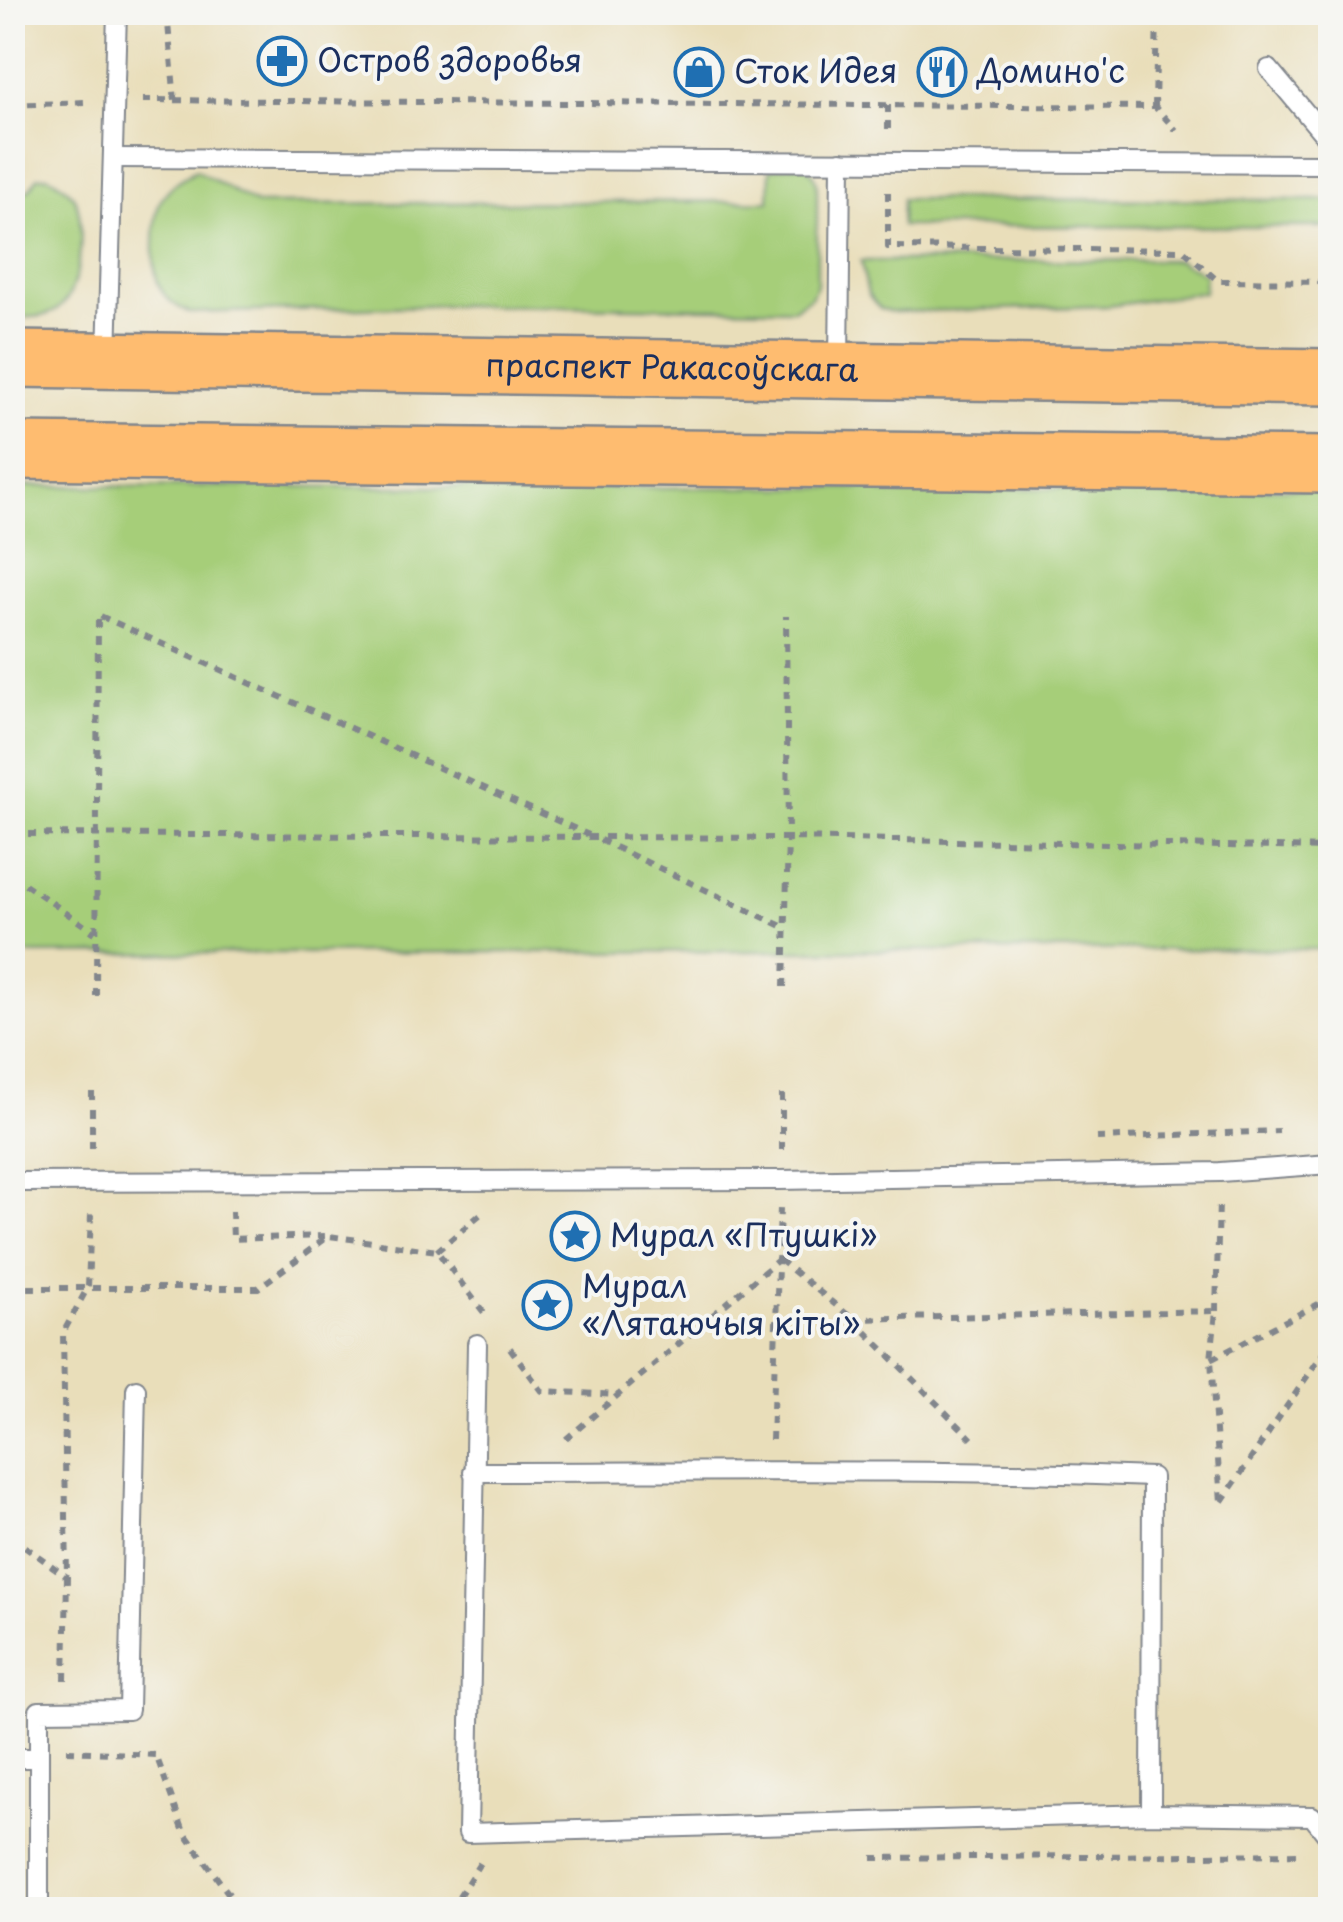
<svg xmlns="http://www.w3.org/2000/svg" width="1343" height="1922" font-family="'Playpen Sans',sans-serif">
<rect width="100%" height="100%" fill="#f6f6f2"/>
<filter id="ink" filterUnits="userSpaceOnUse"><feTurbulence type="fractalNoise" baseFrequency=".01" numOctaves="2"/><feDisplacementMap in="SourceGraphic" scale="20" xChannelSelector="R" yChannelSelector="G"/><feConvolveMatrix kernelMatrix="1 2 1 2 8 2 1 2 1" color-interpolation-filters="sRGB"/></filter>
<filter id="wash" filterUnits="userSpaceOnUse"><feTurbulence type="fractalNoise" baseFrequency=".0048" numOctaves="4" result="noise"/><feDisplacementMap in="SourceGraphic" scale="40" xChannelSelector="R" yChannelSelector="G"/><feGaussianBlur stdDeviation="2.25" result="paint"/><feColorMatrix in="noise" values="0 0 0 0 0 0 0 0 0 0 0 0 0 0 0 0 0 1.4 0 .05"/><feComposite in="paint" operator="in"/></filter>
<g filter="url(#wash)">
<rect width="100%" height="100%" fill="#e9deba"/>
<g fill="#a6ce79" stroke="#607e6c" stroke-width="2.5">
<path d="M 802,164 L 813,173 L 817,183 L 817,285 L 811,297 L 793,309 L 463,305 L 191,313 C 155,299 153,275 154,241 C 154,228 155,214 160,202 C 168,186 183,178 196,170 L 256,204 L 769,201 L 770,169 Z"/>
<path d="M 48,176 C 58,182 66,186 73,196 C 87,217 81,283 64,303 C 51,319 31,317 13,318 L 13,195 L 29,190 L 38,177 Z"/>
<path d="M 902,199 L 1330,200 L 1330,227 L 901,226 Z"/>
<path d="M 1177,260 L 1205,274 L 1204,292 L 1110,306 L 895,312 L 880,309 L 868,294 L 861,261 Z"/>
<path d="M 12,486 L 1330,489 L 1330,949 L 13,954 Z"/>
</g>
</g>
<g filter="url(#ink)">
<g fill="none" stroke-linecap="round" stroke-linejoin="round">
<g stroke="#82868c" stroke-width="22">
<g id="service">
<path d="M 1269,69 L 1330,142"/>
<path d="M 113,158 L 1330,164"/>
<path d="M 107,356 L 117,12"/>
<path d="M 839,366 L 841,161"/>
<path d="M 12,1182 L 780,1180 L 1220,1172 L 1330,1164"/>
<path d="M 477,1344 L 468,1833 L 1151,1814 L 1312,1816 L 1330,1839"/>
<path d="M 473,1472 C 699,1472 926,1468 1152,1477 L 1151,1814"/>
<path d="M 12,1758 L 38,1758"/>
<path d="M 39,1910 L 39,1711 L 129,1710 L 136,1389"/>
</g>
</g>
<g stroke="#82868c" stroke-width="60">
<g id="primary">
<path id="s1" d="M 12,359 L 1330,377"/>
<path d="M 12,451 L 1330,465"/>
</g>
</g>
<g stroke="#82868c" stroke-width="6" stroke-dasharray="8 8" stroke-linecap="butt">
<path d="M 167,12 L 175,102"/>
<path d="M 143,100 L 1155,107 L 1176,130"/>
<path d="M 12,105 L 86,102"/>
<path d="M 888,105 L 888,134"/>
<path d="M 1155,107 L 1157,12"/>
<path d="M 888,192 L 888,247 L 1183,250 L 1218,281 L 1330,282"/>
<path d="M 12,834 L 788,838 L 1330,848"/>
<path d="M 600,840 L 786,928"/>
<path d="M 12,875 L 95,933"/>
<path d="M 784,987 L 788,838 L 786,616"/>
<path d="M 96,996 L 98,615 L 589,835"/>
<path d="M 92,1092 L 92,1151"/>
<path d="M 1097,1138 L 1279,1131"/>
<path d="M 782,1150 L 782,1086"/>
<path d="M 232,1211 L 233,1239 L 327,1236"/>
<path d="M 437,1251 L 482,1213"/>
<path d="M 780,1260 L 853,1319 L 972,1439"/>
<path d="M 12,1288 L 258,1288 L 329,1236 L 437,1251 L 485,1314"/>
<path d="M 1216,1311 L 1219,1202"/>
<path d="M 853,1319 L 1216,1311 L 1211,1360 L 1221,1502"/>
<path d="M 510,1348 L 542,1391 L 618,1395"/>
<path d="M 1212,1359 L 1330,1298"/>
<path d="M 566,1439 L 778,1260"/>
<path d="M 772,1440 L 780,1208"/>
<path d="M 1222,1501 L 1330,1343"/>
<path d="M 12,1537 L 67,1577"/>
<path d="M 65,1680 L 67,1577 L 63,1333 L 88,1287 L 91,1214"/>
<path d="M 67,1751 L 156,1755 L 184,1832 L 231,1897 L 244,1910"/>
<path d="M 872,1858 L 1304,1854"/>
<path d="M 450,1910 L 480,1863"/>
</g>
<use href="#service" stroke="#fff" stroke-width="18"/>
<use href="#primary" stroke="#febc70" stroke-width="55"/>
</g>
</g>
<defs>
<g id="pharmacy-ring" transform="scale(2.5)"><circle r="9.5" fill="#f6f6f2" stroke="#1f6fb2" stroke-width="1.5"/><path d="M-2-6h4v4h4v4h-4v4h-4v-4h-4v-4h4Z" fill="#1f6fb2"/></g>
<g id="shop-ring" transform="scale(2.5)"><circle r="9.5" fill="#f6f6f2" stroke="#1f6fb2" stroke-width="1.5"/><path d="M-5-2.5h2.3a2.7 3.5 0 0 1 5.4 0H5L5.5 6h-11ZM-1.5-2.5h3a1.5 2.3 0 0 0-3 0Z" fill="#1f6fb2"/></g>
<g id="restaurant-ring" transform="scale(2.5)"><circle r="9.5" fill="#f6f6f2" stroke="#1f6fb2" stroke-width="1.5"/><path d="M-5-6h1v4h1v-4h1v4h1v-4h1v5L-1.5 .5V6h-2V.5L-5-1ZM5-6V6H3V1.5H1.5Q1.5-4 5-6Z" fill="#1f6fb2"/></g>
<g id="sight-ring" transform="scale(2.5)"><circle r="9.5" fill="#f6f6f2" stroke="#1f6fb2" stroke-width="1.5"/><path d="M0-6L1.8-2.2L6-1.7L2.9 1.2L3.7 5.4L0 3.3L-3.7 5.4L-2.9 1.2L-6-1.7L-1.8-2.2Z" fill="#1f6fb2"/></g>
</defs>
<g fill-rule="evenodd">
<use href="#pharmacy-ring" x="282" y="61"/>
<use href="#shop-ring" x="699" y="72"/>
<use href="#restaurant-ring" x="942" y="72"/>
<use href="#sight-ring" x="575" y="1236"/>
<use href="#sight-ring" x="547" y="1305"/>
</g>
<g text-anchor="middle" stroke-width="8" stroke-linejoin="round" paint-order="stroke">
<g font-size="32" fill="#1b2f5e" stroke="#f6f6f2" text-anchor="start">
<text x="317" y="72">Остров здоровья</text>
<text x="734" y="83">Сток Идея</text>
<text x="977" y="83">Домино'c</text>
<text x="610" y="1247">Мурал «Птушкі»</text>
<text x="582" y="1298">Мурал<tspan x="582" dy="37">«Лятаючыя кіты»</tspan></text>
</g>
<g font-size="32" fill="#1b2f5e" stroke="#f6f6f2">
<text dy="11" stroke="none"><textPath href="#s1" startOffset="660">праспект Ракасоўскага</textPath></text>
</g>
</g>
<rect width="1343" height="1922" fill="none" stroke="#f6f6f2" stroke-width="50"/>
</svg>
